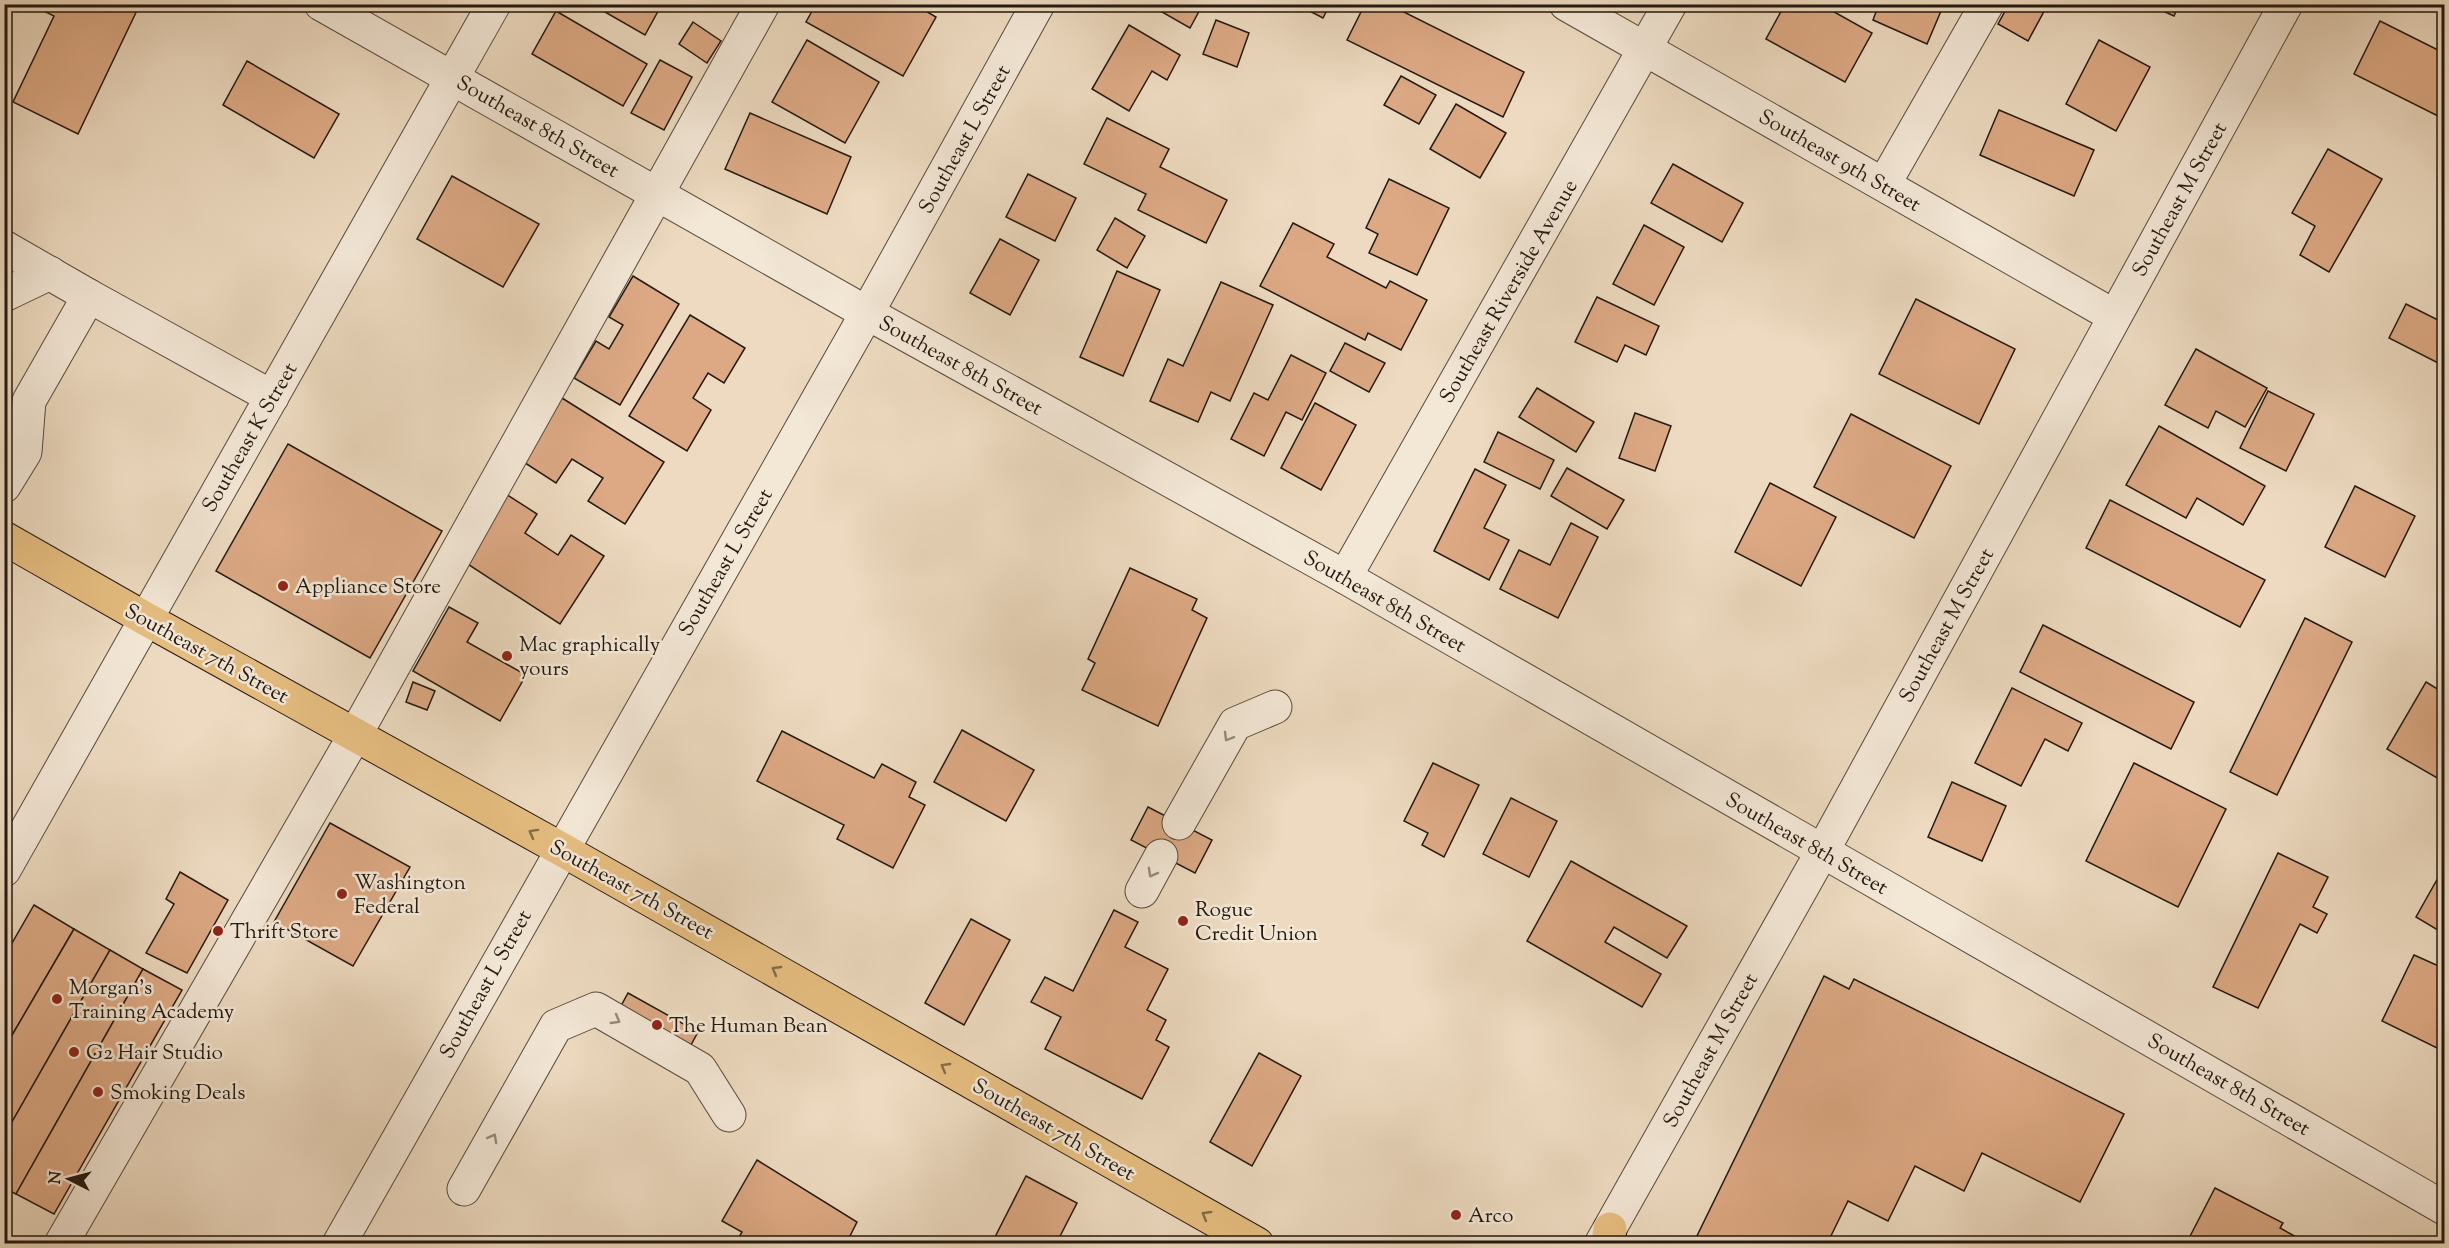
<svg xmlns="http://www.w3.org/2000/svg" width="2449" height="1248" font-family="'Sorts Mill Goudy',serif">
<rect width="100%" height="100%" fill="#eddac0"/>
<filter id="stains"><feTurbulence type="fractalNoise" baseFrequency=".00333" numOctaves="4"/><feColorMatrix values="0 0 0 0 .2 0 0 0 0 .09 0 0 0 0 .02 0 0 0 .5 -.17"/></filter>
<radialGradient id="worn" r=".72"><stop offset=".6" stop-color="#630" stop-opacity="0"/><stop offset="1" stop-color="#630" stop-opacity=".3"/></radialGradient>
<g fill="#dca984" stroke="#231910" stroke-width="1.5">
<path d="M 30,4 L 140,4 L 78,134 L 13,102 L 54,16 Z"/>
<path d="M 591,4 L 662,4 L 645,35 Z"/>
<path d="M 816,4 L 914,4 L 936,17 L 903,76 L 806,22 Z"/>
<path d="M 1148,4 L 1203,4 L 1190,28 Z"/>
<path d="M 1296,4 L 1330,4 L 1323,18 Z"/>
<path d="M 1365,4 L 1388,4 L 1524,72 L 1503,117 L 1347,40 Z"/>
<path d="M 1785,4 L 1820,4 L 1872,33 L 1845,82 L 1766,39 Z"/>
<path d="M 1879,4 L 1944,4 L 1927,44 L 1873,20 Z"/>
<path d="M 2009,4 L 2048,4 L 2028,41 L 1998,24 Z"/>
<path d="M 2147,4 L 2179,4 L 2174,16 Z"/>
<path d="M 556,11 L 647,64 L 623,106 L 532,54 Z"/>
<path d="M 1216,20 L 1249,33 L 1237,67 L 1203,54 Z"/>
<path d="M 2380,21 L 2444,53 L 2444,119 L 2354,74 Z"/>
<path d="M 693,22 L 721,41 L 707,63 L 679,44 Z"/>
<path d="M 1129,25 L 1180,55 L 1167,80 L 1152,71 L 1129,111 L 1092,89 Z"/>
<path d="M 807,40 L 879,82 L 845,143 L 772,102 Z"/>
<path d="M 2099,40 L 2150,67 L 2116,131 L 2066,104 Z"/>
<path d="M 660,60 L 692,77 L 664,130 L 631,113 Z"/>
<path d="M 247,61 L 339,114 L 314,158 L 223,105 Z"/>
<path d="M 1401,76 L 1436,95 L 1419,124 L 1384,105 Z"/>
<path d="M 1456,104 L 1506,133 L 1480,178 L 1430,149 Z"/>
<path d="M 1999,110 L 2094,150 L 2074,196 L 1980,155 Z"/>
<path d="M 750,113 L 851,157 L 827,214 L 725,169 Z"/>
<path d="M 1107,118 L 1169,149 L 1160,167 L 1227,200 L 1206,243 L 1138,210 L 1146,194 L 1084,164 Z"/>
<path d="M 2328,149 L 2382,179 L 2329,272 L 2300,255 L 2315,226 L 2292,213 Z"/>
<path d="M 1673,164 L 1743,203 L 1722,242 L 1651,203 Z"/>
<path d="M 1028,174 L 1076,198 L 1055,241 L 1006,217 Z"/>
<path d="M 452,176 L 539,224 L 503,287 L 417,239 Z"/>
<path d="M 1389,179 L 1449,208 L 1417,275 L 1369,253 L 1378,234 L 1366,228 Z"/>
<path d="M 1115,218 L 1145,236 L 1127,268 L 1097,250 Z"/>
<path d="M 1293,223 L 1334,244 L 1327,257 L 1386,288 L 1390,281 L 1427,300 L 1401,350 L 1368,333 L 1365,340 L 1260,286 Z"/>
<path d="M 1644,225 L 1684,247 L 1654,305 L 1613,284 Z"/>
<path d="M 1000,239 L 1039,260 L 1010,315 L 970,293 Z"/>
<path d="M 1117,271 L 1160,290 L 1123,376 L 1080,357 Z"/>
<path d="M 633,276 L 679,304 L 620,405 L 574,378 L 596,341 L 609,349 L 623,325 L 609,317 Z"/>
<path d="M 1221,282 L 1273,305 L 1230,401 L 1211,392 L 1198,422 L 1150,401 L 1168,359 L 1183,366 Z"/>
<path d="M 1597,297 L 1659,326 L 1646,355 L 1625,345 L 1617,362 L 1575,342 Z"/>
<path d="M 1916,299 L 2015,349 L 1979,424 L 1879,374 Z"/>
<path d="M 2406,304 L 2444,323 L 2444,366 L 2389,338 Z"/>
<path d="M 690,315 L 745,348 L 724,383 L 708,373 L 693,398 L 711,410 L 687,451 L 629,416 Z"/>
<path d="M 1345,343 L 1385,363 L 1369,392 L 1330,371 Z"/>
<path d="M 2196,349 L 2267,388 L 2245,427 L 2216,411 L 2208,428 L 2165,405 Z"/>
<path d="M 1291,355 L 1326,373 L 1302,420 L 1286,412 L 1264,456 L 1231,439 L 1254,393 L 1268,400 Z"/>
<path d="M 1537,388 L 1594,422 L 1576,452 L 1519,417 Z"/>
<path d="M 2268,391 L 2314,414 L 2286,471 L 2240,448 Z"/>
<path d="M 562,398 L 664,462 L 625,524 L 588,501 L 603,478 L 572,459 L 556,483 L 522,461 Z"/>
<path d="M 1315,403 L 1356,425 L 1321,490 L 1281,468 Z"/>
<path d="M 1635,413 L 1671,426 L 1655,471 L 1619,458 Z"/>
<path d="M 1851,414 L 1951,466 L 1914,538 L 1814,487 Z"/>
<path d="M 2159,426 L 2265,486 L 2243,525 L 2197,498 L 2186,518 L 2126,485 Z"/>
<path d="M 1498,432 L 1554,460 L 1540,489 L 1484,462 Z"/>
<path d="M 288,444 L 442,531 L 370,658 L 216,571 Z"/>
<path d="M 1567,468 L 1624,500 L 1607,529 L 1551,496 Z"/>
<path d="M 1475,469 L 1506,485 L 1484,528 L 1509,540 L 1489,580 L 1434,551 Z"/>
<path d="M 1770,483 L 1836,517 L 1801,586 L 1735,552 Z"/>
<path d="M 2355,486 L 2415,516 L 2385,577 L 2325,547 Z"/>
<path d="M 506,494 L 537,514 L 525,533 L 558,555 L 571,535 L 604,556 L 560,624 L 463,561 Z"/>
<path d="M 2110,500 L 2265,580 L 2240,627 L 2086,548 Z"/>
<path d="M 1571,523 L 1598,537 L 1558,618 L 1500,589 L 1519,550 L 1550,565 Z"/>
<path d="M 1130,568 L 1197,599 L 1192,610 L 1207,618 L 1158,726 L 1082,690 L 1095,663 L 1088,659 Z"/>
<path d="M 449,607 L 478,623 L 467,642 L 526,675 L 500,721 L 413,671 Z"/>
<path d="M 2305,618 L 2352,642 L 2277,795 L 2230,772 Z"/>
<path d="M 2043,625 L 2194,702 L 2171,749 L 2020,672 Z"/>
<path d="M 413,682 L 435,691 L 427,710 L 406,702 Z"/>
<path d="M 2426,682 L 2444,693 L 2444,774 L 2443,773 L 2439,779 L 2387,749 Z"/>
<path d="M 2012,688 L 2082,723 L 2068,751 L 2045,739 L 2021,786 L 1975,763 Z"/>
<path d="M 962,730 L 1034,770 L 1006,821 L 934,782 Z"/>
<path d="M 782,731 L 874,778 L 882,764 L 916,782 L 909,797 L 925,805 L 893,868 L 837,839 L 844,825 L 757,781 Z"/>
<path d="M 1433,763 L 1479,785 L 1444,857 L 1422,845 L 1428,833 L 1404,821 Z"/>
<path d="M 2134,763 L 2226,809 L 2178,907 L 2086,861 Z"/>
<path d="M 1952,782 L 2006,806 L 1982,861 L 1928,837 Z"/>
<path d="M 1511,798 L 1557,821 L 1529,877 L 1483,854 Z"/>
<path d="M 1148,807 L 1212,840 L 1195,873 L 1131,840 Z"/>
<path d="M 330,823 L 410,867 L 353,966 L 274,922 Z"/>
<path d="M 2278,853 L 2328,877 L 2313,907 L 2327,914 L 2317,933 L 2300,924 L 2258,1008 L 2213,987 Z"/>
<path d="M 1571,861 L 1687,926 L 1667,958 L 1614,927 L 1605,942 L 1661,974 L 1642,1007 L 1527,941 Z"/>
<path d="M 2443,869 L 2444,925 L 2441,932 L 2416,917 Z"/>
<path d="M 180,872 L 228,900 L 187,973 L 146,953 L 174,904 L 166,899 Z"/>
<path d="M 34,905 L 74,929 L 4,1049 L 4,957 Z"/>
<path d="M 1114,910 L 1138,922 L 1125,947 L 1168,969 L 1147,1010 L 1166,1020 L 1156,1040 L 1169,1047 L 1142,1099 L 1045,1049 L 1061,1017 L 1031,1002 L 1045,977 L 1073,991 Z"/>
<path d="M 971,919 L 1010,940 L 964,1025 L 925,1003 Z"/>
<path d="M 74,929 L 110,950 L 4,1136 L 4,1049 Z"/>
<path d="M 110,950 L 143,969 L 16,1194 L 4,1188 L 4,1136 Z"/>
<path d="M 2414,955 L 2443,968 L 2444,965 L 2444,1033 L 2437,1048 L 2382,1021 Z"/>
<path d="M 143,969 L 182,990 L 54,1214 L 16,1194 Z"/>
<path d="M 1824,976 L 1849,989 L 1854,979 L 2124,1114 L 2080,1202 L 1982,1153 L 1964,1191 L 1915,1166 L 1888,1221 L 1848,1201 L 1827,1244 L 1693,1244 Z"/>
<path d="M 628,993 L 698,1032 L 685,1056 L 615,1017 Z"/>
<path d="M 1259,1053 L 1301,1076 L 1252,1166 L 1210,1142 Z"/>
<path d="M 757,1160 L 857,1222 L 846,1244 L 735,1244 L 742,1232 L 722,1221 Z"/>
<path d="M 1026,1176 L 1077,1203 L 1056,1244 L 997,1244 L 998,1241 L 994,1239 Z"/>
<path d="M 2215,1188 L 2283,1223 L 2280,1228 L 2309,1244 L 2186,1244 Z"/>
</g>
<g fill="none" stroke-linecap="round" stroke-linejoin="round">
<g stroke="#56493c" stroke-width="35">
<g id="minor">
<path d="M 321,4 L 867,313 L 1345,577 L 2444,1208"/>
<path d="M 1566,4 L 2114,316"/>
<path d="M 1884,184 L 1987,4"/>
<path d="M 4,247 L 89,296 L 29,401 L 25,452 L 4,486"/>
<path d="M 4,295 L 50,273"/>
<path d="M 89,296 L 272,397"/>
<path d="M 1345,577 L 1670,4"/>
<path d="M 1179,823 L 1235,724 L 1275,707"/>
<path d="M 4,870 L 494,4"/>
<path d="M 1142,891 L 1161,856"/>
<path d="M 464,1189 L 556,1026 L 596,1009 L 700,1069 L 729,1115"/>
<path d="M 61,1244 L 355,735 L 763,4"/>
<path d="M 339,1244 L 867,313 L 1038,4"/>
<path d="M 1601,1244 L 1822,852 L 2286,4"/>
</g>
</g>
<g stroke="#231910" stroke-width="35">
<g id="highway">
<path d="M 4,538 L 146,619 L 561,849 L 1257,1244"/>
<path d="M 1608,1244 L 1610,1229"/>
</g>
</g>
<use href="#minor" stroke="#f3e7d6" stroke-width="33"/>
<use href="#highway" stroke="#e6bd80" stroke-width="33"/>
</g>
<defs><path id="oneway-chevron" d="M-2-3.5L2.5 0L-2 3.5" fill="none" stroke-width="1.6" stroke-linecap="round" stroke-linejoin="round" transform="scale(1.5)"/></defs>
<g stroke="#958a7d">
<use href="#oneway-chevron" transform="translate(1228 737) rotate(120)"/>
<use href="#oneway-chevron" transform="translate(1152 873) rotate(119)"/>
<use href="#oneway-chevron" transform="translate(616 1020) rotate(30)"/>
<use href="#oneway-chevron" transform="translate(493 1138) rotate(-61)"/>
</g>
<g stroke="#846b48">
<use href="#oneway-chevron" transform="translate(533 833) rotate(-151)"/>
<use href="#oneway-chevron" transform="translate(776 970) rotate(-150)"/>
<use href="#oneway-chevron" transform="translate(945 1067) rotate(-150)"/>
<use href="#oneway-chevron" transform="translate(1206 1215) rotate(-150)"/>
</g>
<g fill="#8f2418" stroke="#f3e7d6" stroke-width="2">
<circle cx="283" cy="586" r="6"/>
<circle cx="507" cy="656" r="6"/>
<circle cx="342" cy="894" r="6"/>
<circle cx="1183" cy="921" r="6"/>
<circle cx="218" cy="931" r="6"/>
<circle cx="57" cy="999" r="6"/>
<circle cx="657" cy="1025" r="6"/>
<circle cx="74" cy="1052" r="6"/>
<circle cx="98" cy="1092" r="6"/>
<circle cx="1456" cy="1215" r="6"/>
</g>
<g text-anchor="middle" stroke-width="5" stroke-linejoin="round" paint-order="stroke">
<g font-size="21" fill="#231910" stroke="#f3e7d6">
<text transform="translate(538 126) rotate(30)" y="7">Southeast 8th Street</text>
<text transform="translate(964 139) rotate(-61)" y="7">Southeast L Street</text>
<text transform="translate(1840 160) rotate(30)" y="7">Southeast 9th Street</text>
<text transform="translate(2179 199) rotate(-61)" y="7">Southeast M Street</text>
<text transform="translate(1508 291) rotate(-60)" y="7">Southeast Riverside Avenue</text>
<text transform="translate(961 365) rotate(29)" y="7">Southeast 8th Street</text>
<text transform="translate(249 437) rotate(-60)" y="7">Southeast K Street</text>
<text transform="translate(725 562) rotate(-60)" y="7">Southeast L Street</text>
<text transform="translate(1385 601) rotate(30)" y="7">Southeast 8th Street</text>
<text transform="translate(1946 625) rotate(-61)" y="7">Southeast M Street</text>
<text transform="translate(207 653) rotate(29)" y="7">Southeast 7th Street</text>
<text transform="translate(1807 843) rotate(30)" y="7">Southeast 8th Street</text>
<text transform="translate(632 889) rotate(29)" y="7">Southeast 7th Street</text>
<text transform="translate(485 984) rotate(-61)" y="7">Southeast L Street</text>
<text transform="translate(1710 1050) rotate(-61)" y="7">Southeast M Street</text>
<text transform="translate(2229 1084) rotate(30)" y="7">Southeast 8th Street</text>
<text transform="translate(1054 1129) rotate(30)" y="7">Southeast 7th Street</text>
</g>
<g font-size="21" fill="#231910" stroke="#f3e7d6" text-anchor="start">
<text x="295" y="593">Appliance Store</text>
<text x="519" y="651">Mac graphically<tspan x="519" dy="24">yours</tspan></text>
<text x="354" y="889">Washington<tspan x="354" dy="24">Federal</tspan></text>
<text x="1195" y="916">Rogue<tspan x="1195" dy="24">Credit Union</tspan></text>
<text x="230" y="938">Thrift Store</text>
<text x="69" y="994">Morgan's<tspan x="69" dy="24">Training Academy</tspan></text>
<text x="669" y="1032">The Human Bean</text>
<text x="86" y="1059">G2 Hair Studio</text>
<text x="110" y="1099">Smoking Deals</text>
<text x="1468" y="1222">Arco</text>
</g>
</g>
<rect width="2449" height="1248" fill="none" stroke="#eddac0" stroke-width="24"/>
<rect x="6" y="6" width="2437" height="1236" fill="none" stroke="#231910" stroke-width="3"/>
<rect x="12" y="12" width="2425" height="1224" fill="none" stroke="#231910" stroke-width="1.5"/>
<g transform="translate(69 1179) rotate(276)" stroke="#f3e7d6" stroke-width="4.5" paint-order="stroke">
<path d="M0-4.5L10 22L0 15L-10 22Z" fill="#231910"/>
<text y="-9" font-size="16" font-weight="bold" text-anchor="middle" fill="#231910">N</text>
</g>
<rect width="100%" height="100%" filter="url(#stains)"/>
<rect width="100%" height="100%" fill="url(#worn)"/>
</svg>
